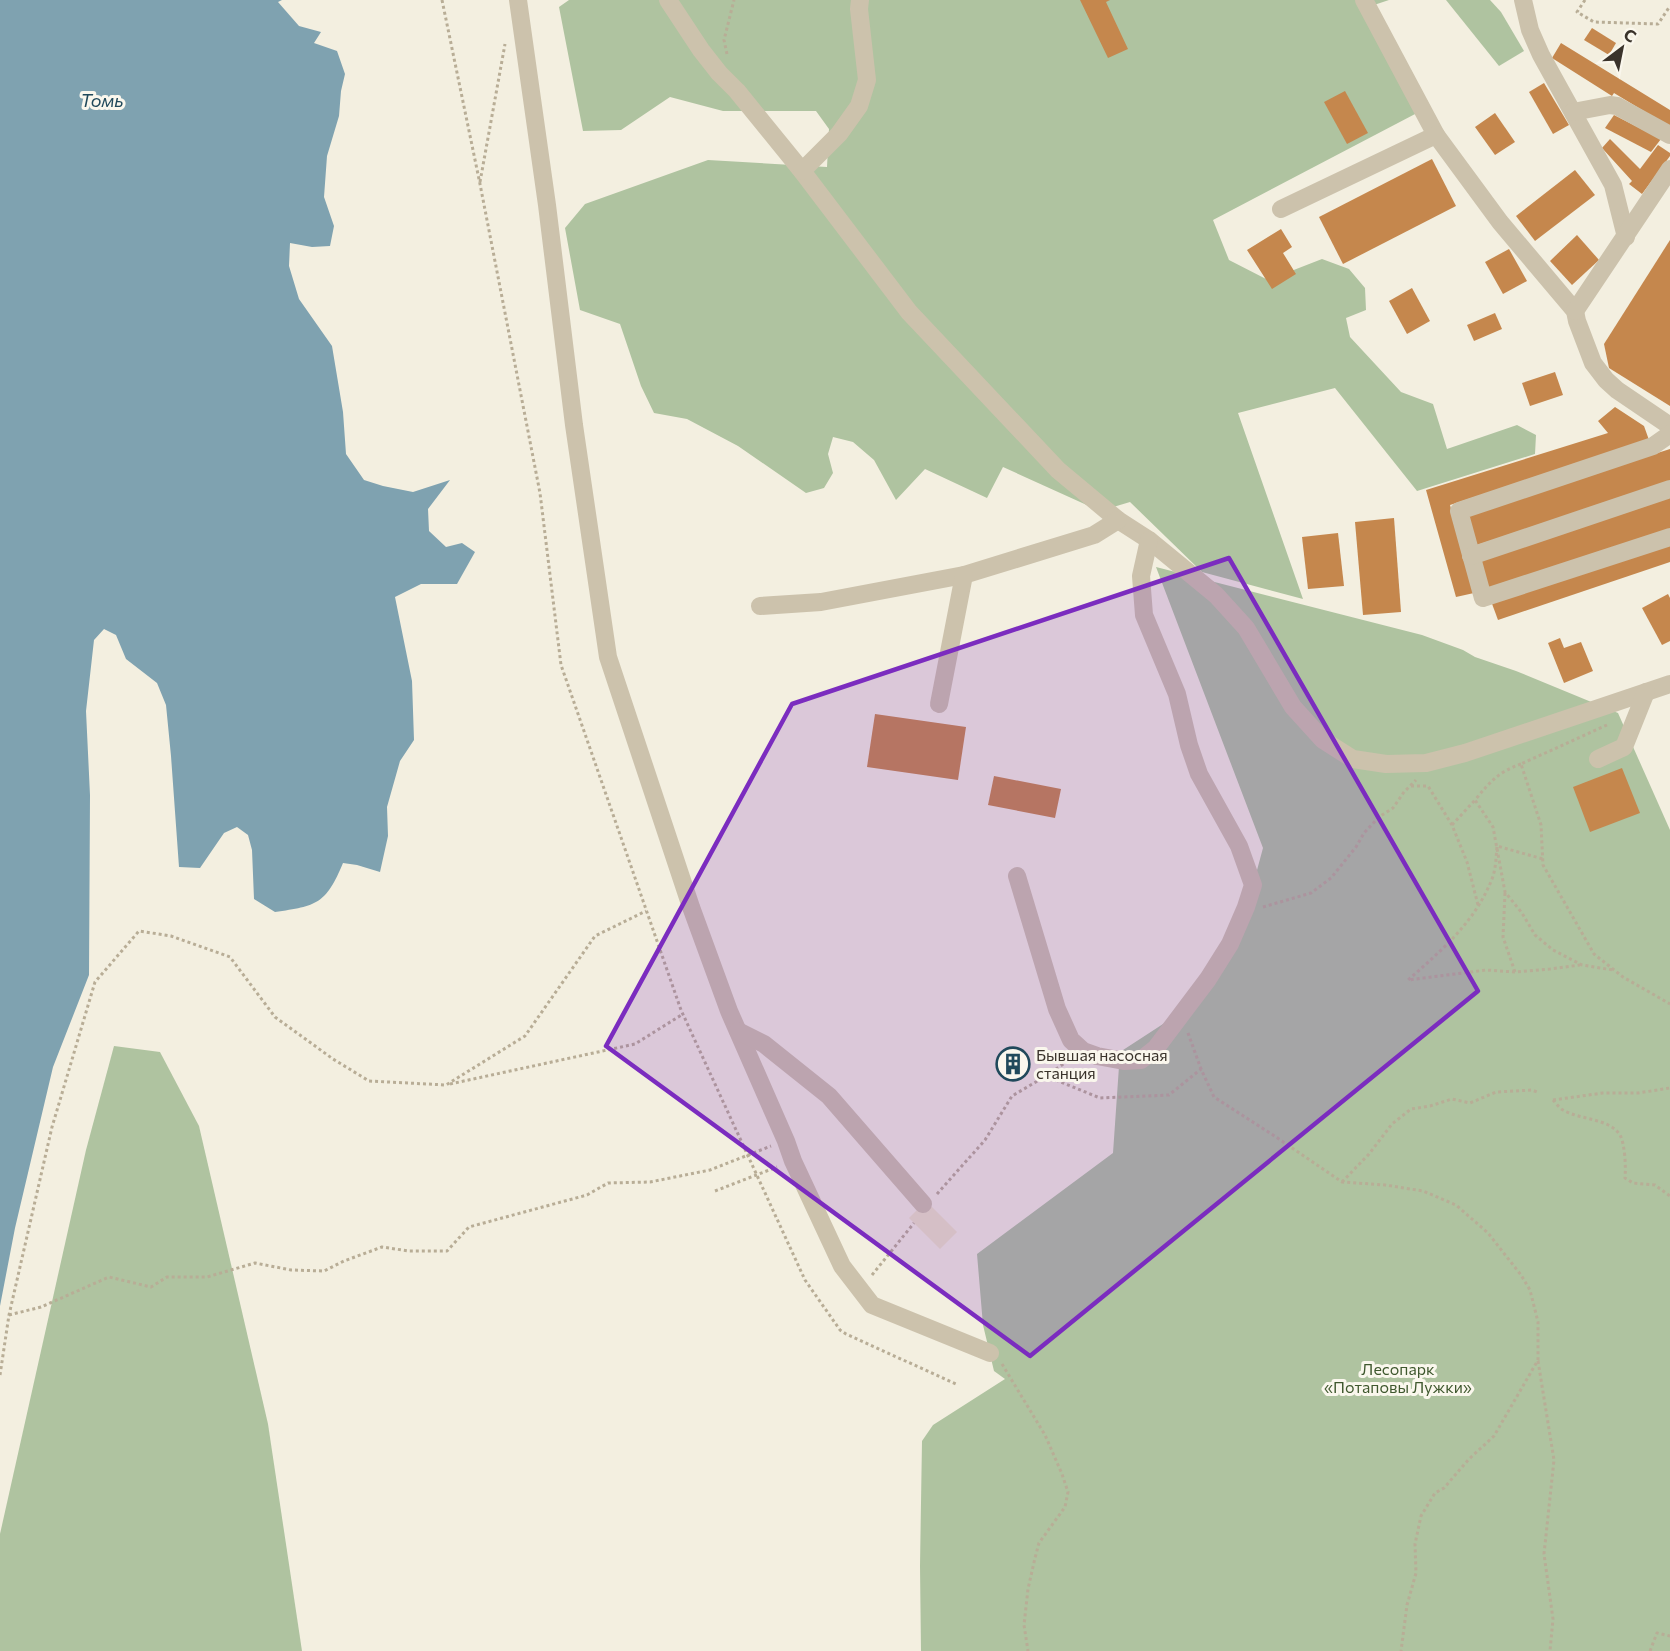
<svg xmlns="http://www.w3.org/2000/svg" width="1670" height="1651" font-family="Commissioner,sans-serif">
<rect width="100%" height="100%" fill="#f3efe0"/>
<g fill="#afc3a0">
<path d="M 569,0 L 1389,0 L 1362,9 L 1417,113 L 1213,220 L 1229,260 L 1268,280 L 1322,259 L 1349,269 L 1365,288 L 1366,310 L 1346,318 L 1350,337 L 1401,392 L 1433,404 L 1447,449 L 1517,425 L 1536,435 L 1535,454 L 1417,491 L 1335,388 L 1238,413 L 1303,599 L 1202,572 L 1130,502 L 1100,511 L 1003,467 L 987,498 L 925,469 L 896,500 L 874,460 L 853,442 L 833,437 L 828,454 L 833,473 L 824,488 L 806,493 L 738,446 L 687,419 L 654,413 L 641,386 L 620,324 L 580,310 L 565,228 L 585,204 L 708,160 L 827,167 L 829,129 L 816,111 L 723,111 L 670,97 L 621,130 L 583,131 L 559,7 Z"/>
<path d="M 1446,0 L 1490,0 L 1501,12 L 1524,51 L 1499,66 Z"/>
<path d="M 1156,567 L 1422,635 L 1463,650 L 1475,657 L 1516,671 L 1618,713 L 1670,830 L 1670,1651 L 921,1651 L 920,1566 L 922,1441 L 933,1425 L 1005,1379 L 994,1371 L 983,1325 L 977,1254 L 1113,1153 L 1120,1052 L 1203,998 L 1240,933 L 1263,848 Z"/>
<path d="M 114,1046 L 160,1052 L 199,1126 L 268,1424 L 302,1651 L 0,1651 L 0,1534 L 86,1150 Z"/>
</g>
<path fill="#ebe4c8" d="M 926,1201 L 957,1232 L 940,1249 L 909,1218 Z"/>
<path fill="#7fa2b0" d="M 0,0 L 282,0 L 278,2 L 299,26 L 321,32 L 314,43 L 337,51 L 345,74 L 341,91 L 339,116 L 327,156 L 324,197 L 334,226 L 330,246 L 312,247 L 290,243 L 289,266 L 299,299 L 332,346 L 343,412 L 346,454 L 364,480 L 383,486 L 413,492 L 450,480 L 428,509 L 429,531 L 446,547 L 462,543 L 475,552 L 457,584 L 421,584 L 395,597 L 412,681 L 414,740 L 400,761 L 387,807 L 388,836 L 380,872 L 357,865 L 343,863 C 326,904 317,906 275,912 L 254,899 L 252,850 L 248,835 L 237,827 L 224,833 L 200,868 L 179,867 L 171,756 L 166,705 L 157,683 L 126,659 L 116,635 L 104,629 L 94,640 L 86,711 L 90,795 L 89,975 L 53,1067 L 15,1228 L 0,1306 Z"/>
<g fill="#c5874d">
<path d="M 1080,0 L 1110,0 L 1106,2 L 1128,49 L 1108,58 Z"/>
<path d="M 1592,28 L 1616,43 L 1609,55 L 1584,40 Z"/>
<path d="M 1561,43 L 1670,110 L 1670,127 L 1614,93 L 1612,96 L 1552,58 Z"/>
<path d="M 1544,83 L 1569,125 L 1553,134 L 1529,92 Z"/>
<path d="M 1345,91 L 1368,133 L 1347,144 L 1324,102 Z"/>
<path d="M 1495,113 L 1515,142 L 1495,155 L 1475,127 Z"/>
<path d="M 1614,115 L 1661,139 L 1651,152 L 1605,128 Z"/>
<path d="M 1610,139 L 1640,169 L 1658,145 L 1670,153 L 1670,156 L 1642,194 L 1629,184 L 1632,181 L 1602,148 Z"/>
<path d="M 1432,159 L 1456,206 L 1343,264 L 1319,217 Z"/>
<path d="M 1575,170 L 1595,195 L 1535,241 L 1516,216 Z"/>
<path d="M 1281,229 L 1292,247 L 1283,253 L 1296,274 L 1272,289 L 1247,250 Z"/>
<path d="M 1577,235 L 1599,260 L 1572,285 L 1550,261 Z"/>
<path d="M 1670,240 L 1670,406 L 1609,368 L 1604,344 Z"/>
<path d="M 1509,249 L 1527,281 L 1503,294 L 1485,262 Z"/>
<path d="M 1412,288 L 1430,321 L 1407,334 L 1389,301 Z"/>
<path d="M 1495,313 L 1502,329 L 1474,341 L 1467,325 Z"/>
<path d="M 1555,372 L 1563,395 L 1530,406 L 1522,383 Z"/>
<path d="M 1615,407 L 1644,426 L 1649,440 L 1450,505 L 1474,593 L 1456,597 L 1426,490 L 1608,433 L 1598,421 Z"/>
<path d="M 1670,449 L 1670,483 L 1474,546 L 1464,515 Z"/>
<path d="M 1670,497 L 1670,532 L 1488,591 L 1479,559 Z"/>
<path d="M 1394,518 L 1401,612 L 1363,615 L 1355,522 Z"/>
<path d="M 1338,533 L 1344,586 L 1308,589 L 1302,537 Z"/>
<path d="M 1670,541 L 1670,562 L 1498,620 L 1491,601 Z"/>
<path d="M 1668,594 L 1670,598 L 1670,641 L 1662,645 L 1642,608 Z"/>
<path d="M 1560,638 L 1564,648 L 1581,642 L 1593,671 L 1564,683 L 1548,643 Z"/>
<path d="M 875,714 L 966,727 L 958,780 L 867,767 Z"/>
<path d="M 1622,768 L 1640,813 L 1590,832 L 1573,787 Z"/>
<path d="M 994,776 L 1061,789 L 1055,818 L 988,805 Z"/>
<path d="M 1014,1049 L 1028,1068 L 1012,1079 L 998,1059 Z"/>
</g>
<g fill="none" stroke-linecap="round" stroke-linejoin="round">
<g stroke="#b8ad96" stroke-width="3" stroke-dasharray="3 3" stroke-linecap="butt">
<path d="M 442,0 L 480,184 L 540,493 L 561,665 L 681,1010 L 805,1280 L 840,1330 L 846,1334 L 956,1384"/>
<path d="M 1585,0 L 1577,12 L 1594,22 L 1658,24 L 1670,6"/>
<path d="M 727,54 L 724,40 L 734,0"/>
<path d="M 480,182 L 505,44"/>
<path d="M 1607,725 L 1521,764 L 1541,825 L 1543,865 L 1594,954 L 1623,977 L 1670,1004"/>
<path d="M 1521,764 C 1498,772 1490,782 1475,800 L 1493,827 L 1505,892 L 1522,913 L 1535,935 L 1553,950 L 1582,965 L 1613,970"/>
<path d="M 1411,786 L 1428,786 L 1452,825 L 1467,862 L 1478,905"/>
<path d="M 1452,825 L 1475,800"/>
<path d="M 1505,893 L 1503,937 L 1515,972 L 1550,969 L 1580,965"/>
<path d="M 1263,907 L 1311,893 L 1331,878 L 1356,847 L 1364,833 L 1379,817 L 1393,808 L 1404,792 L 1416,780"/>
<path d="M 1515,972 L 1486,970 L 1408,980 C 1442,950 1475,922 1492,879 C 1496,869 1496,857 1497,846 L 1543,859"/>
<path d="M 1188,1033 L 1201,1069 L 1214,1097 L 1276,1137 L 1342,1182 L 1385,1185 L 1423,1191 L 1456,1205 L 1488,1233 L 1521,1275 L 1530,1290 L 1538,1322 L 1538,1360 L 1494,1436 L 1469,1459 L 1444,1488 L 1435,1493 L 1421,1516 L 1415,1544 L 1416,1573 L 1407,1605 L 1401,1651"/>
<path d="M 1046,1076 L 1069,1060"/>
<path d="M 450,1084 L 635,1044 L 683,1014"/>
<path d="M 1553,1100 C 1556,1103 1559,1108 1563,1110 C 1580,1120 1609,1118 1620,1135 C 1625,1144 1626,1168 1625,1178 L 1633,1183 L 1655,1185 L 1670,1196"/>
<path d="M 1553,1100 L 1603,1093 L 1638,1093 L 1670,1088"/>
<path d="M 1342,1182 L 1369,1154 L 1392,1124 L 1411,1109 L 1430,1106 L 1452,1099 L 1470,1103 L 1496,1092 L 1532,1090 L 1537,1092"/>
<path d="M 715,1191 L 777,1167"/>
<path d="M 937,1194 L 985,1140 L 1012,1096 L 1046,1076 L 1100,1098 L 1169,1095 L 1201,1069"/>
<path d="M 872,1275 L 914,1223"/>
<path d="M 9,1315 L 41,1307 L 109,1277 L 151,1287 L 167,1277 L 207,1277 L 255,1263 L 291,1270 L 324,1271 L 344,1261 L 382,1247 L 409,1251 L 447,1251 L 469,1227 L 587,1195 L 608,1183 L 650,1182 L 710,1170 L 771,1146"/>
<path d="M 1538,1361 L 1554,1460 L 1544,1554 L 1553,1619 L 1550,1651"/>
<path d="M 1002,1364 L 1045,1435 L 1062,1474 L 1068,1492 L 1065,1507 L 1039,1543 L 1035,1558 L 1028,1589 L 1024,1625 L 1028,1651"/>
<path d="M 0,1375 L 9,1315 L 52,1127 L 95,982 L 139,931 L 171,936 L 230,957 L 275,1017 L 333,1059 L 369,1081 L 446,1085 L 525,1036 L 595,936 L 646,911"/>
<path d="M 1650,1651 L 1657,1633 L 1670,1636"/>
</g>
<g stroke="#ccc2ac" stroke-width="18">
<path d="M 518,0 L 547,205 L 574,425 L 608,657 L 691,907 L 729,1011 L 786,1141 L 793,1161 L 842,1266 L 872,1305 L 990,1353"/>
<path d="M 668,0 L 701,50 L 719,73 L 737,91 L 802,171 L 909,312 L 1058,470 L 1118,520 L 1149,540 L 1216,595 L 1246,628 L 1293,707 L 1323,740 L 1353,759 L 1386,764 L 1426,763 L 1465,753 L 1670,684"/>
<path d="M 1364,0 L 1436,135"/>
<path d="M 1523,0 L 1530,30 L 1541,55 L 1613,185 L 1626,237"/>
<path d="M 1573,112 L 1610,105 L 1617,106 L 1670,135"/>
<path d="M 802,171 L 839,134 L 859,106 L 867,80 L 859,9 L 860,0"/>
<path d="M 1281,209 L 1436,135 L 1500,222 L 1575,311 L 1577,321 L 1593,363 L 1606,380 L 1617,390 L 1670,426"/>
<path d="M 1575,311 L 1670,169"/>
<path d="M 1670,434 L 1653,446 L 1459,511 L 1483,598 L 1670,537"/>
<path d="M 1471,556 L 1670,489"/>
<path d="M 760,606 L 821,602 L 964,575 L 1094,535 L 1118,520"/>
<path d="M 939,704 L 964,575"/>
<path d="M 1598,759 L 1624,747 L 1646,692"/>
<path d="M 1017,876 L 1057,1009 L 1071,1040 L 1083,1051 L 1097,1056 L 1124,1061 L 1141,1060 L 1156,1048 L 1208,979 L 1230,944 L 1246,907 L 1253,885 L 1239,846 L 1199,774 L 1189,745 L 1177,694 L 1144,615 L 1141,576 L 1149,540"/>
<path d="M 738,1031 L 764,1044 L 829,1096 L 923,1204"/>
</g>
</g>
<path fill="#7b2cbf" fill-opacity="0.2" stroke="#7b2cbf" stroke-width="4.5" stroke-linejoin="round" d="M 1229,558 L 1478,991 L 1030,1356 L 606,1046 L 792,704 Z"/>
<defs>
<g id="building-ring" transform="scale(1.725)"><circle r="9.5" fill="#faf7ed" stroke="#20495b" stroke-width="1.5"/><path d="M-4-6H4V6H1V3H-1V6H-4ZM-2.5-4.3h1.7v1.8h-1.7ZM.8-4.3h1.7v1.8H.8ZM-2.5-1h1.7V.8h-1.7ZM.8-1h1.7V.8H.8Z" fill="#20495b"/></g>
</defs>
<g fill-rule="evenodd">
<use href="#building-ring" x="1013" y="1064"/>
</g>
<g text-anchor="middle" stroke-width="6" stroke-linejoin="round" paint-order="stroke">
<g font-size="16" fill="#3a332b" stroke="#faf7ed" text-anchor="start">
<text x="1036" y="1061">Бывшая насосная<tspan x="1036" dy="18">станция</tspan></text>
</g>
<g font-size="16" fill="#3f582e" stroke="#faf7ed">
<text x="1398" y="1375">Лесопарк<tspan x="1398" dy="18">«Потаповы Лужки»</tspan></text>
</g>
<g font-size="18" font-style="italic" fill="#20495b" stroke="#faf7ed">
<text x="102" y="107">Томь</text>
</g>
</g>
<g transform="translate(1622 48) rotate(32)" stroke="#faf7ed" stroke-width="4.5" paint-order="stroke">
<path d="M0-4.5L10 22L0 15L-10 22Z" fill="#3a332b"/>
<text y="-9" font-size="16" font-weight="bold" text-anchor="middle" fill="#3a332b">С</text>
</g>
</svg>
